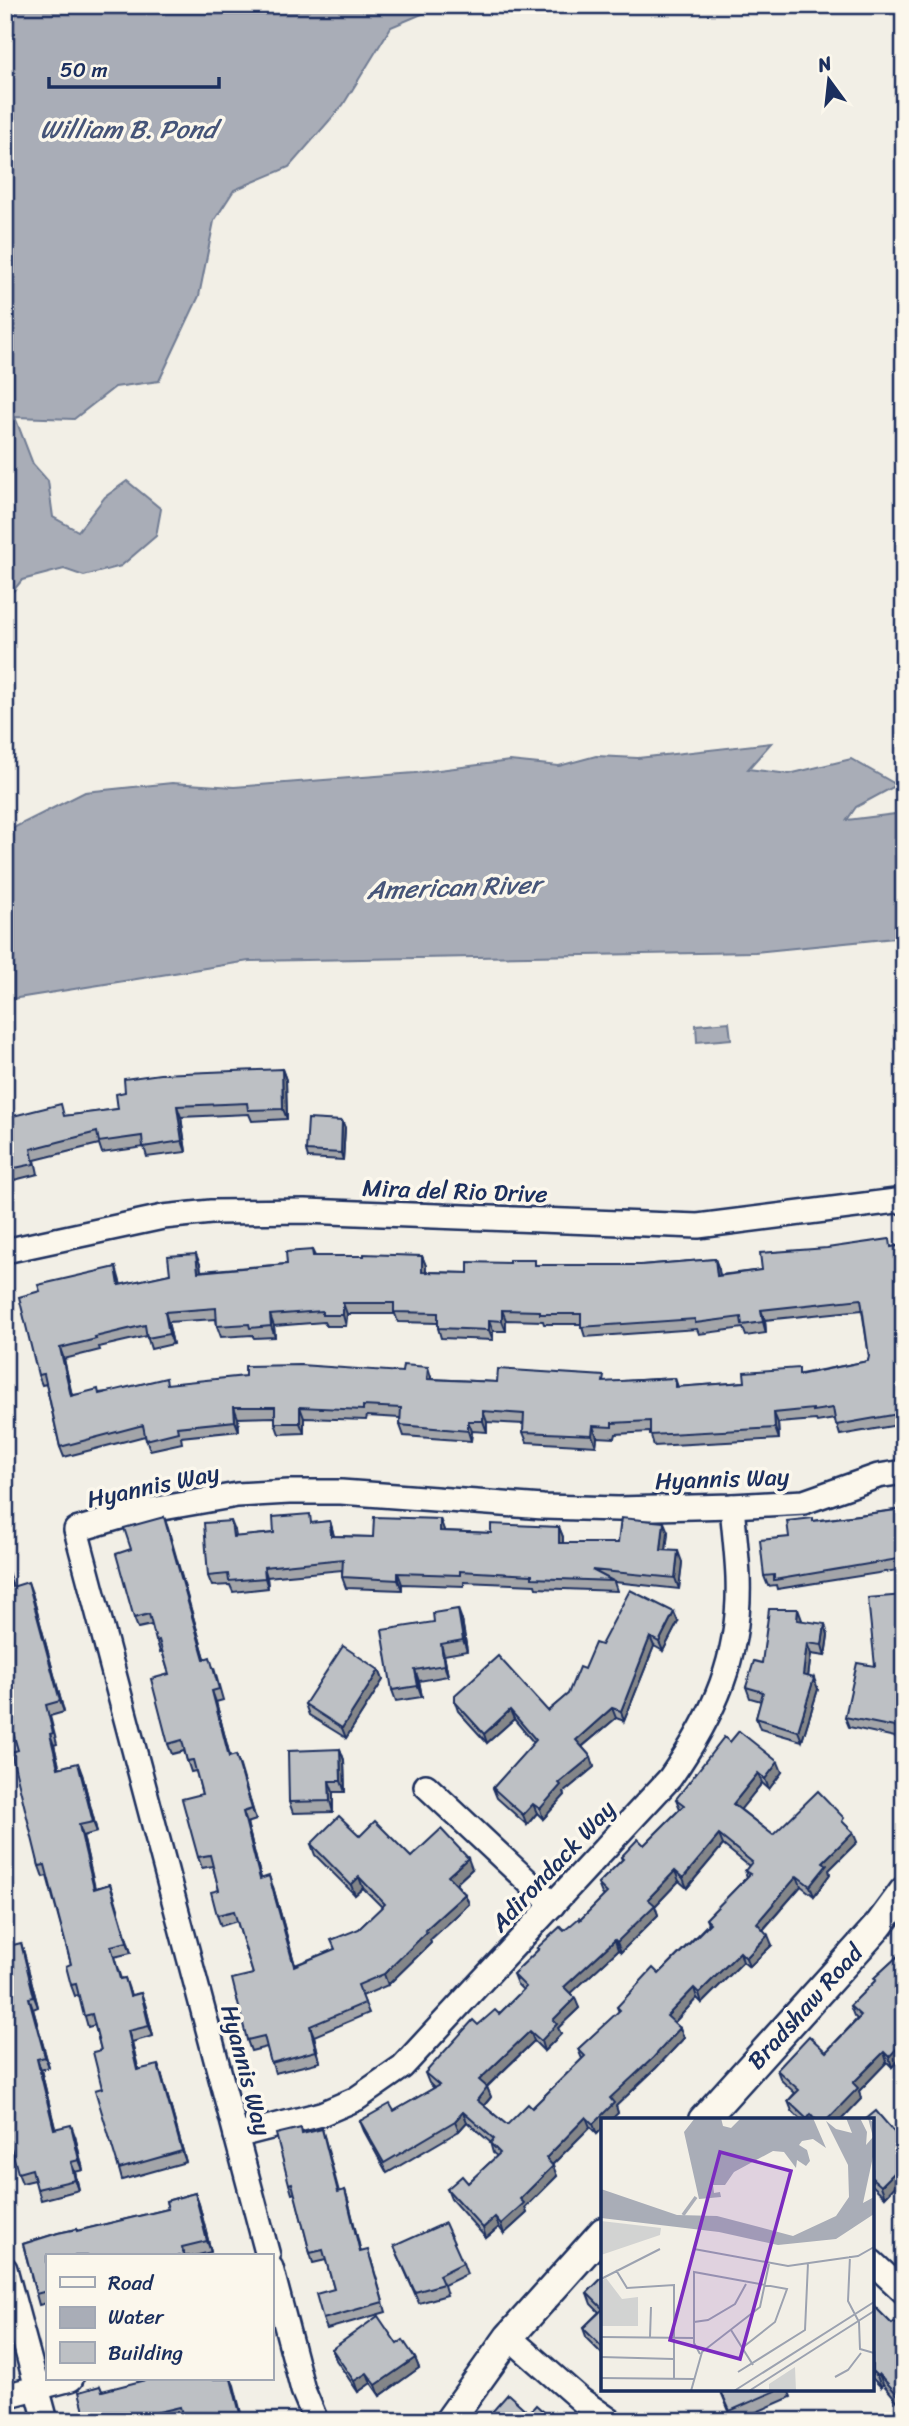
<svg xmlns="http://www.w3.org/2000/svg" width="909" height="2426" font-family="Sriracha,sans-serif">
<rect width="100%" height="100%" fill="#f2efe6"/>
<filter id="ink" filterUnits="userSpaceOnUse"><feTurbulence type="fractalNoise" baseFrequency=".0143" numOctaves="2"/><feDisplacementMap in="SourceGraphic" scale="14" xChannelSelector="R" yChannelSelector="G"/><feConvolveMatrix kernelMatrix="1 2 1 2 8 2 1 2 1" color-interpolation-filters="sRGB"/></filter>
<g filter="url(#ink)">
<g fill="#a9adb7" stroke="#707b93" stroke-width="2">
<path d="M 5,5 L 479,5 L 476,9 L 429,11 L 391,27 L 343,105 L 289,167 L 234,190 L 214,221 L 199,296 L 159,381 L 115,387 L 74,419 L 15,417 L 33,464 L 48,481 L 53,517 L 78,531 L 105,497 L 127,481 L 161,509 L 156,536 L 121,566 L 84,576 L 64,569 L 22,580 L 5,601 Z"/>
<path d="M 771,743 L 748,769 L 789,774 L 851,759 L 897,785 L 856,807 L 847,820 L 904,813 L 904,937 L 755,952 L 249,961 L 5,1000 L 5,832 L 85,792 L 172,783 L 234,787 L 415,773 L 510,761 L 559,766 L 596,756 L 638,758 Z"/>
<path d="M 729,1022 L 731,1039 L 697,1042 L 696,1025 Z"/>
</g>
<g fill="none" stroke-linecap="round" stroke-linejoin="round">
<g stroke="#1b2f5e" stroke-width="28">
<g id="minor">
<path d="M 5,1251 L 163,1217 L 211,1212 L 305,1211 L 698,1226 L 904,1200"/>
<path d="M 426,1786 L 553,1905"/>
<path d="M 236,2136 L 321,2114 L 356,2099 L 402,2067 L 670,1778 C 714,1715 741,1657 738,1577 C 737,1553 734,1530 732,1506"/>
<path d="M 268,2256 L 76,1530 L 134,1513 L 237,1495 L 289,1492 L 341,1492 L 543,1507 L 618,1509 L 732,1506 L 804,1502 L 878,1476 L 904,1472"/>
<path d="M 872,2262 L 904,2292"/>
<path d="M 271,2268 L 303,2390 L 316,2421"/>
<path d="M 5,2269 L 46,2421"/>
<path d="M 509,2337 L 581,2400 L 611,2421"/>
<path d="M 5,2396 L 71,2379"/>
</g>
</g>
<g stroke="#1b2f5e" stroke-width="33">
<g id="tertiary">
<path d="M 703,2120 L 879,1925 L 904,1891"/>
<path d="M 449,2421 L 509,2337 L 603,2232"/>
</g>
</g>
<use href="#minor" stroke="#fbf7ec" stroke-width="23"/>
<use href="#tertiary" stroke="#fbf7ec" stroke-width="28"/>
</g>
<g fill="#a3a5a9" stroke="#1b2f5e" stroke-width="2" fill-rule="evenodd">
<path d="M 282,1069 L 286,1080 L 287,1119 L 252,1121 L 249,1114 L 181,1117 L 186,1152 L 147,1157 L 144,1147 L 102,1153 L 99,1144 L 35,1160 L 38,1174 L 14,1180 L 10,1169 L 65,1116 L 118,1109 Z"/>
<path d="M 342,1121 L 345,1128 L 343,1160 L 308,1158 L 306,1151 Z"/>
<path d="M 904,1245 L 904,1424 L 840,1435 L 835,1419 L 817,1422 L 816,1420 L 778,1423 L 779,1439 L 654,1446 L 650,1432 L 616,1434 L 615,1438 L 597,1437 L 596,1446 L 527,1442 L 523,1432 L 524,1424 L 487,1422 L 487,1432 L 472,1431 L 471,1441 L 404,1436 L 400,1425 L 400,1418 L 367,1416 L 366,1420 L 304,1418 L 304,1433 L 279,1434 L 275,1423 L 275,1417 L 238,1418 L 239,1431 L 181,1437 L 182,1443 L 150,1450 L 145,1436 L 64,1457 L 60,1447 L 46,1384 L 42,1385 L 38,1375 L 40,1291 L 116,1267 L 121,1285 L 170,1274 L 200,1264 L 201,1271 L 287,1264 L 312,1250 L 315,1256 L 422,1256 L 426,1266 L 426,1272 L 468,1273 L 537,1265 L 641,1265 L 715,1259 L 720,1275 L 762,1270 ZM 862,1310 L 869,1356 L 868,1361 L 801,1374 L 745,1382 L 678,1387 L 675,1378 L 606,1382 L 497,1382 L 431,1379 L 431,1377 L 168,1384 L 99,1393 L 72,1395 L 64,1359 L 100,1350 L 99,1347 L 147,1336 L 151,1349 L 173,1344 L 168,1322 L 216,1319 L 217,1326 L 221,1337 L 252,1335 L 254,1338 L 275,1337 L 274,1326 L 324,1322 L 326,1326 L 346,1326 L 347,1314 L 395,1314 L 398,1322 L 438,1323 L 438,1328 L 441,1338 L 493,1340 L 493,1331 L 506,1331 L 506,1320 L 543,1321 L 544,1324 L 581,1324 L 585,1337 L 697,1329 L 699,1334 L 743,1328 L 746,1336 L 766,1333 L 765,1320 Z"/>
<path d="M 904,1509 L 904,1569 L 777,1589 L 776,1585 L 768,1586 L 764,1576 L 789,1537 L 814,1521 Z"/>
<path d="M 164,1517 L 205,1658 L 214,1668 L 223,1700 L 216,1702 L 230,1757 L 236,1755 L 256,1820 L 247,1823 L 261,1879 L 273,1887 L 295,1965 L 335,1949 L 359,1929 L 382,1907 L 363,1888 L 355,1895 L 315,1855 L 311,1844 L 360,1836 L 411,1857 L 472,1869 L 456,1884 L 465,1894 L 469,1904 L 430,1940 L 431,1943 L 388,1985 L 362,1996 L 369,2013 L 314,2036 L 320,2062 L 275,2073 L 267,2047 L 251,2051 L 247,2040 L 253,1974 L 237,1921 L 221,1926 L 217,1915 L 219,1890 L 213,1866 L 202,1868 L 198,1857 L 202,1794 L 196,1771 L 191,1772 L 184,1751 L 172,1754 L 168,1744 L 169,1674 L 162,1651 L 160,1652 L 152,1625 L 138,1628 L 134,1618 L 131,1549 Z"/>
<path d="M 440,1519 L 444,1531 L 491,1533 L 559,1527 L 563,1537 L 563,1543 L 618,1543 L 668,1532 L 666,1550 L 682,1562 L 679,1589 L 614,1582 L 617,1591 L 536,1588 L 535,1585 L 464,1582 L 464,1586 L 402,1584 L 402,1590 L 346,1588 L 342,1577 L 342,1570 L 267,1577 L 268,1588 L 233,1592 L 230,1585 L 212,1586 L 208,1576 L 235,1531 L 236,1537 L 274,1533 L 313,1523 L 330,1521 L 334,1536 L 373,1537 Z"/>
<path d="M 5,1562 L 13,1587 L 32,1593 L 64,1712 L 50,1716 L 57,1744 L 54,1745 L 59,1767 L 82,1774 L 97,1832 L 83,1836 L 95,1888 L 110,1884 L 131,1953 L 114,1957 L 121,1979 L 125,1978 L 131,1995 L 141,1993 L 145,2004 L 153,2036 L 132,2042 L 138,2069 L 162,2076 L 186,2162 L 122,2180 L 119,2169 L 102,2088 L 101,2050 L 95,2025 L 88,2027 L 79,1995 L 75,1996 L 71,1985 L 71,1964 L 47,1876 L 43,1877 L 39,1866 L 18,1750 L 11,1726 L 6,1727 L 5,1725 Z"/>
<path d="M 904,1595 L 904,1687 L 901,1702 L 904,1702 L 904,1739 L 849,1727 L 845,1717 L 875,1666 Z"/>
<path d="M 462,1620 L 467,1651 L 444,1655 L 448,1676 L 419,1681 L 422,1697 L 396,1701 L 392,1690 Z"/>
<path d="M 802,1621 L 828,1635 L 825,1656 L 811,1654 L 808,1676 L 818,1689 L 802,1741 L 760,1729 L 756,1718 L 761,1701 L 750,1698 L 746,1687 L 762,1663 Z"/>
<path d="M 678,1622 L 663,1651 L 654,1646 L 624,1721 L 616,1718 L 582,1747 L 591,1757 L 594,1767 L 564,1792 L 565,1795 L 543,1819 L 537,1813 L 527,1825 L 497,1798 L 493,1788 L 534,1743 L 514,1719 L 487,1743 L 458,1711 L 455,1702 L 548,1711 L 568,1694 L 601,1645 Z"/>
<path d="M 379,1670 L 383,1680 L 346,1738 L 309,1715 L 305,1704 Z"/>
<path d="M 730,1742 L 782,1772 L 769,1789 L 762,1783 L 740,1809 L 773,1835 L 847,1826 L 857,1842 L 829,1870 L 830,1874 L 814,1896 L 801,1886 L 763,1930 L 772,1945 L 749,1967 L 743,1962 L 702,2003 L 697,1998 L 674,2023 L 680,2028 L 684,2038 L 656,2068 L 616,2106 L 618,2113 L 603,2120 L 603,2128 L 597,2134 L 590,2127 L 552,2165 L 557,2176 L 525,2208 L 527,2213 L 504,2234 L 499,2227 L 486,2238 L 451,2199 L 447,2189 L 468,2183 L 497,2156 L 493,2153 L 490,2142 L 467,2122 L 459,2131 L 387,2173 L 364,2131 L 360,2121 L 394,2111 L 434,2088 L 429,2083 L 425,2073 L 478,2025 L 499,2014 L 523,1990 L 517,1984 L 513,1974 L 538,1950 L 537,1948 L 580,1920 L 604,1896 L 602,1894 L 598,1884 L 622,1860 L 621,1857 L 644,1845 L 680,1809 L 676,1799 ZM 723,1845 L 749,1866 L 745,1871 L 747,1877 L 706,1919 L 708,1924 L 659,1974 L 617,2007 L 619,2012 L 578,2049 L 582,2059 L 532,2108 L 507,2125 L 484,2106 L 491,2097 L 487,2087 L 534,2041 L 544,2051 L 561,2034 L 558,2028 L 579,2008 L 571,1993 L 618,1950 L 621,1952 L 658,1915 L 655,1906 L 679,1881 L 687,1888 Z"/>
<path d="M 340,1749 L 344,1760 L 345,1792 L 333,1792 L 333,1812 L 293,1813 L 289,1802 Z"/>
<path d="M 21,1943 L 24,1953 L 38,2007 L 33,2009 L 49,2067 L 41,2070 L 55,2129 L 75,2136 L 83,2170 L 75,2172 L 79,2190 L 41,2200 L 35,2180 L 22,2183 L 18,2173 Z"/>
<path d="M 898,1956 L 904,2055 L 892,2067 L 887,2062 L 859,2091 L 861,2099 L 841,2120 L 801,2120 L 792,2111 L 788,2101 L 795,2093 L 781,2080 L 777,2070 L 826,2052 L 857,2019 L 854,2016 L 850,2006 L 875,1981 L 874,1978 Z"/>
<path d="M 872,2120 L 894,2132 L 904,2122 L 904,2185 L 900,2181 L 885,2197 L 872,2185 Z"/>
<path d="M 322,2129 L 325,2139 L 339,2192 L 345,2190 L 348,2200 L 361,2252 L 371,2259 L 386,2312 L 327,2329 L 323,2319 L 334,2289 L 326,2260 L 313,2263 L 310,2253 L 295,2193 L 292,2194 L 289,2184 L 303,2134 Z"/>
<path d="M 195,2193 L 199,2204 L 211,2252 L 194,2256 L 47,2256 L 47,2303 L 39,2305 L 36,2294 L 23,2244 L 58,2233 L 77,2229 L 77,2231 L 168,2209 L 166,2201 Z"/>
<path d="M 394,2246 L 463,2263 L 467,2274 L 444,2285 L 447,2295 L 419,2303 Z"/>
<path d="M 603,2277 L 603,2355 L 587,2339 L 583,2328 L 599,2312 L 591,2304 L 587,2293 Z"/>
<path d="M 872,2304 L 892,2324 L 904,2331 L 904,2409 L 883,2384 L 881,2387 L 872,2378 Z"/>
<path d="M 397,2344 L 415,2358 L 419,2368 L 380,2396 L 371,2383 L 358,2392 L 336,2360 L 332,2349 Z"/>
<path d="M 231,2379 L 243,2421 L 184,2421 L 183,2417 L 169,2421 L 87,2421 L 100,2386 L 102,2391 Z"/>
<path d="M 720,2389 L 788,2389 L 791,2397 L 736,2421 L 733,2421 Z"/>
</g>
<g fill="#848689" stroke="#1b2f5e" stroke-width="2">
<path d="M 282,1069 L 286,1080 L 287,1119 L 283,1109 Z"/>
<path d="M 177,1106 L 181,1117 L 186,1152 L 182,1141 Z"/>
<path d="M 342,1121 L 345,1128 L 343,1160 L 341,1153 Z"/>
<path d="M 196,1254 L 200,1264 L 202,1282 L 198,1272 Z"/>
<path d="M 422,1256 L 426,1266 L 426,1282 L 422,1272 Z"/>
<path d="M 715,1259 L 719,1269 L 721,1286 L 717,1276 Z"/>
<path d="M 343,1303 L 347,1314 L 346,1326 L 343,1315 Z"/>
<path d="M 502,1310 L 506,1320 L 506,1331 L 502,1321 Z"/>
<path d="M 761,1310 L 765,1320 L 766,1333 L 763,1322 Z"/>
<path d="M 165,1312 L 168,1322 L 173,1344 L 169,1334 Z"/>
<path d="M 270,1315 L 274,1326 L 275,1337 L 271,1326 Z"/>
<path d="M 489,1320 L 493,1331 L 493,1340 L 489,1330 Z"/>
<path d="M 60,1348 L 64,1359 L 74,1406 L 71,1396 Z"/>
<path d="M 428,1367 L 431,1377 L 431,1390 L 427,1379 Z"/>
<path d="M 234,1407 L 238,1418 L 239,1431 L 235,1421 Z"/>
<path d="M 300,1407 L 304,1418 L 304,1433 L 300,1423 Z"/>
<path d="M 483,1411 L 487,1422 L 487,1432 L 483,1421 Z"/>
<path d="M 774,1413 L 778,1423 L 779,1439 L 775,1428 Z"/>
<path d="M 468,1421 L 472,1431 L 471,1441 L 468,1431 Z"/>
<path d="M 593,1426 L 597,1437 L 596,1446 L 592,1435 Z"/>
<path d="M 164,1517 L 168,1528 L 208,1669 L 204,1659 Z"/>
<path d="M 440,1519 L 444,1530 L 444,1541 L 440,1531 Z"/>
<path d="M 231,1521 L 235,1531 L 236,1547 L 233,1537 Z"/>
<path d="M 330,1521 L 333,1532 L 335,1546 L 331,1536 Z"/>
<path d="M 664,1522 L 668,1532 L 665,1560 L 661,1550 Z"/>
<path d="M 559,1527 L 563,1537 L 563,1553 L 559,1543 Z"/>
<path d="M 678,1551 L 682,1562 L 679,1589 L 675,1578 Z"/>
<path d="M 264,1567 L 267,1577 L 268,1588 L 265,1578 Z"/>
<path d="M 398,1573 L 402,1584 L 402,1590 L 398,1580 Z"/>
<path d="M 28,1582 L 32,1593 L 64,1712 L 60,1701 Z"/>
<path d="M 458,1609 L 462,1620 L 467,1651 L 463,1640 Z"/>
<path d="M 798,1609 L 802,1620 L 801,1631 L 797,1620 Z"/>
<path d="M 674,1612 L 678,1622 L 663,1651 L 659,1642 Z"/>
<path d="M 825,1624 L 828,1635 L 825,1656 L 822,1645 Z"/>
<path d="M 650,1637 L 654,1646 L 624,1721 L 621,1711 Z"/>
<path d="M 807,1643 L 811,1654 L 807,1685 L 803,1675 Z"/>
<path d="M 441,1644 L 444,1655 L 448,1676 L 444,1665 Z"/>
<path d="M 904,1658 L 904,1687 L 899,1711 L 895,1700 Z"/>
<path d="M 379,1670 L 383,1680 L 346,1738 L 342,1728 Z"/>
<path d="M 415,1670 L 419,1681 L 422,1697 L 418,1686 Z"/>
<path d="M 814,1678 L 818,1689 L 802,1741 L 798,1731 Z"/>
<path d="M 212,1691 L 216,1702 L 233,1768 L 229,1757 Z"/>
<path d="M 612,1708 L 616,1718 L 579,1749 L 576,1740 Z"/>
<path d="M 510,1710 L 514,1719 L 487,1743 L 484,1734 Z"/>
<path d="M 50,1734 L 54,1745 L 62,1778 L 58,1768 Z"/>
<path d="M 340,1749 L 344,1760 L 345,1792 L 341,1781 Z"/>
<path d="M 236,1755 L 240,1766 L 256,1820 L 252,1809 Z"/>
<path d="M 591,1757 L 594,1767 L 564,1792 L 565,1795 L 543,1819 L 540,1809 L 559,1783 Z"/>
<path d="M 778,1762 L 782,1772 L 769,1789 L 765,1779 Z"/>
<path d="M 78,1763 L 82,1774 L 97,1832 L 93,1822 Z"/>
<path d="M 758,1773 L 762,1783 L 737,1814 L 733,1804 Z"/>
<path d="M 329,1781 L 333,1792 L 333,1812 L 330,1801 Z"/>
<path d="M 533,1804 L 537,1813 L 527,1825 L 523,1815 Z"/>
<path d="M 243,1812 L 247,1823 L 264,1890 L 260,1879 Z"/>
<path d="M 79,1825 L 83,1836 L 97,1899 L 94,1889 Z"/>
<path d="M 853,1832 L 857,1842 L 829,1870 L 830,1874 L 814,1896 L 810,1886 L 823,1862 Z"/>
<path d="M 719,1835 L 723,1845 L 687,1888 L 683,1878 Z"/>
<path d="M 468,1858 L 472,1869 L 452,1887 L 448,1876 Z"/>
<path d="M 675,1871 L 679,1881 L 655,1906 L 658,1915 L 621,1952 L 617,1942 L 648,1899 Z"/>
<path d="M 269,1876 L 273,1887 L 298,1976 L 294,1966 Z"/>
<path d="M 797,1876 L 801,1886 L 760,1933 L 757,1923 Z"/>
<path d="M 359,1877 L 363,1888 L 355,1895 L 351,1885 Z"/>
<path d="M 110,1884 L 114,1895 L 131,1953 L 127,1942 Z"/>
<path d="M 465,1894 L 469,1904 L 430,1940 L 431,1943 L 388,1985 L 384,1974 L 425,1930 Z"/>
<path d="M 768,1935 L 772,1945 L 749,1967 L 746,1958 Z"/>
<path d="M 615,1940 L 618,1950 L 567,1997 L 564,1987 Z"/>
<path d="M 21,1943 L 24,1953 L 38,2007 L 34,1997 Z"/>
<path d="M 740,1952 L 743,1962 L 702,2003 L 699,1993 Z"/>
<path d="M 694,1988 L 697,1998 L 671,2026 L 667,2016 Z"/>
<path d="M 141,1993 L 145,2004 L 153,2036 L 149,2026 Z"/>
<path d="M 29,1998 L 33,2009 L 49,2067 L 45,2057 Z"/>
<path d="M 575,1998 L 579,2008 L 558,2028 L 561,2034 L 544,2051 L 541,2041 L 553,2020 Z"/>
<path d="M 310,2026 L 314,2036 L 320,2062 L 316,2051 Z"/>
<path d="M 680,2028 L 684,2038 L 656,2068 L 616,2106 L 618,2113 L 611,2120 L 603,2120 L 603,2128 L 597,2134 L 593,2124 L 610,2098 Z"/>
<path d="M 128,2031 L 132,2042 L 141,2080 L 137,2070 Z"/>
<path d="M 530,2031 L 534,2041 L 483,2090 L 479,2080 Z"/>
<path d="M 904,2031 L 904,2055 L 892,2067 L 889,2057 L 897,2038 Z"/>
<path d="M 884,2052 L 887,2062 L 859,2091 L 861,2099 L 841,2120 L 827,2120 L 853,2083 Z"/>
<path d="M 37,2059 L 41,2070 L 58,2140 L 54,2129 Z"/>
<path d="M 158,2065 L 162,2076 L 186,2162 L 182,2151 Z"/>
<path d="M 487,2087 L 491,2097 L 481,2109 L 477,2100 Z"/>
<path d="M 463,2112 L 467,2122 L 459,2131 L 455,2121 Z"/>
<path d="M 811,2114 L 813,2120 L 807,2120 L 807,2119 Z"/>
<path d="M 586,2117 L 590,2127 L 549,2168 L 546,2158 Z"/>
<path d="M 71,2125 L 75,2136 L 83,2170 L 79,2160 Z"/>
<path d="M 71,2162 L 75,2172 L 79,2190 L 75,2180 Z"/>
<path d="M 553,2166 L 557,2176 L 525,2208 L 527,2213 L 504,2234 L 501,2224 L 520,2199 Z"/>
<path d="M 896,2171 L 900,2181 L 885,2197 L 881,2186 Z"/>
<path d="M 345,2190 L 348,2200 L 363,2262 L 360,2252 Z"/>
<path d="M 195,2193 L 199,2204 L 211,2252 L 207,2241 Z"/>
<path d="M 495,2217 L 499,2227 L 486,2238 L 483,2228 Z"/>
<path d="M 415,2358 L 419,2368 L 380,2396 L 376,2385 Z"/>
<path d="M 367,2373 L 371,2383 L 358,2392 L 354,2381 Z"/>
<path d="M 879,2374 L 883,2384 L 881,2387 L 877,2376 Z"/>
<path d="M 231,2379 L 234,2385 L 243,2421 L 242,2421 Z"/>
</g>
<g fill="#bdc0c4" stroke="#1b2f5e" stroke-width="2" fill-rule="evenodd">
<path d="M 282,1069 L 283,1109 L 248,1110 L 247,1103 L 177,1106 L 182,1141 L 143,1147 L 142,1136 L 99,1142 L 97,1132 L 31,1149 L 34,1164 L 10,1169 L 5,1149 L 5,1118 L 61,1104 L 64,1116 L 118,1109 L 116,1094 L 125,1092 L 124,1079 L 160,1074 Z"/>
<path d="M 308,1119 L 342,1121 L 341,1153 L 306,1151 Z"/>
<path d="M 890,1239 L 891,1247 L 904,1245 L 904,1393 L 902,1393 L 904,1413 L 836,1425 L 833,1408 L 813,1411 L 813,1409 L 774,1413 L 775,1428 L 650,1435 L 650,1421 L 612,1423 L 612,1427 L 593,1426 L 592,1435 L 523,1432 L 524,1414 L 483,1411 L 483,1421 L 468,1421 L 468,1431 L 400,1425 L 401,1408 L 363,1406 L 363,1410 L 300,1407 L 300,1423 L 275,1423 L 275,1407 L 234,1407 L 235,1421 L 177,1427 L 178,1432 L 146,1440 L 143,1425 L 60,1447 L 44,1374 L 38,1375 L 19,1297 L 40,1291 L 38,1285 L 116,1267 L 119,1285 L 170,1274 L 168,1256 L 196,1254 L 198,1272 L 287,1264 L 286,1252 L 312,1250 L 313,1256 L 364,1256 L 364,1254 L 422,1256 L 422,1272 L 468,1273 L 468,1262 L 509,1263 L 509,1260 L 535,1260 L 535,1265 L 641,1265 L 715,1259 L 717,1276 L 762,1270 L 760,1253 L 827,1248 ZM 861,1299 L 869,1356 L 868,1361 L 799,1375 L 799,1368 L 744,1372 L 745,1382 L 676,1387 L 675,1378 L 603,1382 L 604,1376 L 498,1369 L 497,1382 L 427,1379 L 428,1367 L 403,1365 L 402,1372 L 300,1365 L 245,1366 L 245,1376 L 167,1384 L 166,1378 L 99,1394 L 98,1389 L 71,1396 L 60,1348 L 96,1339 L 95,1337 L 145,1325 L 147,1338 L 169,1334 L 165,1312 L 216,1308 L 217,1326 L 249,1324 L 250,1328 L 271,1326 L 270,1315 L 322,1311 L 322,1315 L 343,1315 L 343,1303 L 394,1303 L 394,1312 L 438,1313 L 438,1328 L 489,1330 L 489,1320 L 502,1321 L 502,1310 L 540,1311 L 540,1314 L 581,1314 L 581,1327 L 695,1319 L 695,1323 L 741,1317 L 742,1325 L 763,1322 L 761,1310 Z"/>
<path d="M 904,1509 L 904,1558 L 774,1580 L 774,1575 L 764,1576 L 760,1540 L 789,1537 L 787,1521 L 813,1518 L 813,1521 Z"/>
<path d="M 310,1514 L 311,1523 L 330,1521 L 331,1536 L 373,1537 L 374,1517 L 440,1519 L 440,1531 L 491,1533 L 491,1524 L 559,1527 L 559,1543 L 618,1543 L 621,1518 L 664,1522 L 661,1550 L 678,1551 L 675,1578 L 592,1570 L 613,1581 L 532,1578 L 532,1575 L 460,1571 L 460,1575 L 398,1573 L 398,1580 L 342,1577 L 343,1559 L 264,1567 L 265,1578 L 229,1581 L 228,1574 L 208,1576 L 204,1523 L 231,1521 L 233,1537 L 274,1533 L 273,1517 Z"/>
<path d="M 164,1517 L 204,1659 L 210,1657 L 219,1689 L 212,1691 L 229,1757 L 236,1755 L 252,1809 L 243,1812 L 260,1879 L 269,1876 L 294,1966 L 335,1949 L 331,1940 L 359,1929 L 385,1904 L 359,1877 L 351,1885 L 311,1844 L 339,1816 L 360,1836 L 375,1821 L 411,1857 L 441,1829 L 468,1858 L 448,1876 L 465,1894 L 425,1930 L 427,1932 L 384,1974 L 358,1985 L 365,2003 L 310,2026 L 316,2051 L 271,2063 L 264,2036 L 247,2040 L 232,1979 L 253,1974 L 234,1911 L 217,1915 L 211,1892 L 219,1890 L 210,1855 L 198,1857 L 182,1799 L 202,1794 L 193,1760 L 187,1761 L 182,1740 L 168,1744 L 151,1679 L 169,1674 L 159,1640 L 156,1641 L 149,1614 L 134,1618 L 116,1554 L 131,1549 L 124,1528 Z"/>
<path d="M 5,1562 L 12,1587 L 28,1582 L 60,1701 L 46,1705 L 53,1733 L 50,1734 L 58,1768 L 78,1763 L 93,1822 L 79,1825 L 94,1889 L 110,1884 L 127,1942 L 111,1946 L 120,1979 L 125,1978 L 130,1996 L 141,1993 L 149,2026 L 128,2031 L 137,2070 L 158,2065 L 182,2151 L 119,2169 L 95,2090 L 102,2088 L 93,2052 L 101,2050 L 92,2014 L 84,2016 L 76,1984 L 71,1985 L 66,1966 L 71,1964 L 45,1865 L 39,1866 L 11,1752 L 18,1750 L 8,1715 L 5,1715 Z"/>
<path d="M 630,1590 L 674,1612 L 659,1642 L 650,1637 L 621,1711 L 612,1708 L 576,1740 L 591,1757 L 559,1783 L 561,1785 L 540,1809 L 533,1804 L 523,1815 L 493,1788 L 536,1740 L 510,1710 L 484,1734 L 455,1702 L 455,1695 L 498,1656 L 548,1711 L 568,1694 L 579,1667 L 584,1669 L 595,1643 L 601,1645 Z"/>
<path d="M 904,1595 L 904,1658 L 895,1700 L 904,1702 L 904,1729 L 845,1717 L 857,1663 L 875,1666 L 868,1598 Z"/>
<path d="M 458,1609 L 463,1640 L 441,1644 L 444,1665 L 415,1670 L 418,1686 L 392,1690 L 382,1630 L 434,1622 L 433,1613 Z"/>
<path d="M 769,1609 L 798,1609 L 797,1620 L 825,1624 L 822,1645 L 807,1643 L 803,1675 L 814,1678 L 798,1731 L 756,1718 L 763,1692 L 746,1687 L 754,1661 L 762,1663 Z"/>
<path d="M 343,1646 L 379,1670 L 342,1728 L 305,1704 Z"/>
<path d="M 739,1731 L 778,1762 L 765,1779 L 758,1773 L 733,1804 L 773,1835 L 818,1791 L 844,1818 L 842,1821 L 853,1832 L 823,1862 L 827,1865 L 810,1886 L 797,1876 L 757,1923 L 768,1935 L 746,1958 L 740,1952 L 699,1993 L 694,1988 L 667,2016 L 680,2028 L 653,2058 L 610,2098 L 614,2103 L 593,2124 L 586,2117 L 546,2158 L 553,2166 L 520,2199 L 524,2203 L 501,2224 L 495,2217 L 483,2228 L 447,2189 L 462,2176 L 468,2183 L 500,2153 L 490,2143 L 494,2139 L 463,2112 L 455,2121 L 384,2163 L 360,2121 L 390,2104 L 394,2111 L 439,2085 L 425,2073 L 473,2020 L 478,2025 L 495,2010 L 499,2014 L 526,1987 L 513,1974 L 539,1949 L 537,1948 L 560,1927 L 564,1931 L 579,1918 L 580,1920 L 607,1893 L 598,1884 L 623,1859 L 621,1857 L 638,1839 L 644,1845 L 684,1805 L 676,1799 L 724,1737 L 730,1742 ZM 719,1835 L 752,1862 L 745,1871 L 750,1874 L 706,1919 L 710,1923 L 659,1974 L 653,1968 L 617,2007 L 620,2010 L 578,2049 L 585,2056 L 532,2108 L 528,2104 L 507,2125 L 477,2100 L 487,2087 L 479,2080 L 530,2031 L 541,2041 L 557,2024 L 553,2020 L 575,1998 L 564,1987 L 615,1940 L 617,1942 L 655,1905 L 648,1899 L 675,1871 L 683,1878 Z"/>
<path d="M 340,1749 L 341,1781 L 329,1781 L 330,1801 L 289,1802 L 288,1751 Z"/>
<path d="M 5,1916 L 13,1945 L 21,1943 L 34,1997 L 29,1998 L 45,2057 L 37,2059 L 54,2129 L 71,2125 L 79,2160 L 71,2162 L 75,2180 L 37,2189 L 32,2169 L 18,2173 L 5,2125 Z"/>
<path d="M 898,1956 L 904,1961 L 904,2016 L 901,2019 L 904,2022 L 904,2031 L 897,2038 L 902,2043 L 889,2057 L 884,2052 L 853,2083 L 858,2088 L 827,2120 L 816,2120 L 811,2114 L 807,2119 L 788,2101 L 799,2090 L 777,2070 L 809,2036 L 826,2052 L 861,2016 L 850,2006 L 876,1980 L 874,1978 Z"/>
<path d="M 876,2111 L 894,2132 L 904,2122 L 904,2178 L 896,2171 L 881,2186 L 872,2178 L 872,2120 L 865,2120 Z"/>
<path d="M 301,2128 L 302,2134 L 322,2129 L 338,2192 L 345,2190 L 360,2252 L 368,2250 L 383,2302 L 323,2319 L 316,2294 L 334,2289 L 323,2250 L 310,2253 L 292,2183 L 289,2184 L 276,2134 Z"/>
<path d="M 195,2193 L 207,2241 L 182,2247 L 184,2256 L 47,2256 L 47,2291 L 36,2294 L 23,2244 L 58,2233 L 77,2229 L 77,2231 L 168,2209 L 166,2201 Z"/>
<path d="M 445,2223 L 463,2263 L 439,2275 L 443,2284 L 415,2292 L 394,2246 Z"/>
<path d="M 603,2277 L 603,2348 L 583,2328 L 603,2309 L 587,2293 Z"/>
<path d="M 872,2304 L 892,2324 L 894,2322 L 904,2331 L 904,2402 L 879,2374 L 877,2376 L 872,2371 Z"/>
<path d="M 378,2316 L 397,2344 L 403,2340 L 415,2358 L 376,2385 L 367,2373 L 354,2381 L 332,2349 Z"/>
<path d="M 149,2379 L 231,2379 L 242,2421 L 184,2421 L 180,2407 L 146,2415 L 147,2421 L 87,2421 L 79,2392 L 100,2386 L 102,2391 Z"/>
<path d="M 720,2389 L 780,2389 L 730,2411 Z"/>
<path d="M 508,2394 L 529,2413 L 536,2405 L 554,2421 L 484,2421 Z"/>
</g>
</g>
<g text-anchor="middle" stroke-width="7" stroke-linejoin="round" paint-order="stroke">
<g font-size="24" fill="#1b2f5e" stroke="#fbf7ec">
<text transform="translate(455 1191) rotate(2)" y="8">Mira del Rio Drive</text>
<text transform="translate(722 1479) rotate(-2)" y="8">Hyannis Way</text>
<text transform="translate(153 1486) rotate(-12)" y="8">Hyannis Way</text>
<text transform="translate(553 1866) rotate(-47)" y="8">Adirondack Way</text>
<text transform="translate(805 2007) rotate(-48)" y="8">Bradshaw Road</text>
<text transform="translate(246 2070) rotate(75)" y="8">Hyannis Way</text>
</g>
<g font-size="26" font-style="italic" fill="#465579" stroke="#fbf7ec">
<text x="128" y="138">William B. Pond</text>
<text transform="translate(454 887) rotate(-2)" y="9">American River</text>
</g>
</g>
<g transform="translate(601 2118)">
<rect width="273" height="273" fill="#f2efe6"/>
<path d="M 0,103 L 60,110 L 59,117 L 0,137 ZM 5,160 L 21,181 L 37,179 L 37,208 L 0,208 L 0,163 ZM 194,249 L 195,273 L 168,273 L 168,266 Z" fill="#d2d3d2"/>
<path d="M 94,0 L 120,0 L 122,8 L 130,10 L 140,0 L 212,0 L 225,30 L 212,21 L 201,23 L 198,27 L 206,32 L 209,43 L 205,48 L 196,42 L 195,50 L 183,34 L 172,33 L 133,54 L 124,67 L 112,67 L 113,75 L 119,74 L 120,79 L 98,81 L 83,14 ZM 245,0 L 259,0 L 266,14 L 265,27 L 272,19 L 267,0 L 273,5 L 273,34 L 262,85 L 273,79 L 273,96 L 235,121 L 177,127 L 118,114 L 0,100 L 0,71 L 76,97 L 116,98 L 192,118 L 235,98 L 248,79 L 247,47 L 225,3 L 235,11 L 251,15 Z" fill="#a9adb7"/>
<path fill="none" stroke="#a9adb7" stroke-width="3.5" d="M 82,97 L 95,79"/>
<path fill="none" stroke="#9ca2b0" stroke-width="2" d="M 93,131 L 187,148 L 257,138 L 273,129M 249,138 L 247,183 L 258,204 L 259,231 L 273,235M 15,152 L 26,170 L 73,167 L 73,261M 0,161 L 59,131M 93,204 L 107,202 L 134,186 L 145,166M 130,212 L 152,247M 0,219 L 93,220M 49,219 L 50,189M 99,236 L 93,225 L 93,154 L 186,171 L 174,204 L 141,230M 0,239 L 73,241M 137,254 L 204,212 L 207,145M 234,259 L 247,252 L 260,235M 0,260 L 93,261M 90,273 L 101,234 L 159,189 L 168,146M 133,273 L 273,184M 148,273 L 273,193"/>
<path fill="#7b2cbf" fill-opacity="0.15" stroke="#7b2cbf" stroke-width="3.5" d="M 119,34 L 190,53 L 139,241 L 69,222 Z"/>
<rect width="273" height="273" fill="none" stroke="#1b2f5e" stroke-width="3.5"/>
</g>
<rect width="909" height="2426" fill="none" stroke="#fbf7ec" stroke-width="28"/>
<rect x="14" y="14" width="881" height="2398" fill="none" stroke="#1b2f5e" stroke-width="2.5" filter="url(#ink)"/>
<rect x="46" y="2254" width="228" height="126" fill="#fbf7ec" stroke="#a1a7b3" stroke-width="2"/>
<rect x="60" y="2277" width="35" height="10" fill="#fbf7ec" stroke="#a1a7b3" stroke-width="2"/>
<text x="108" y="2290" font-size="21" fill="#1b2f5e">Road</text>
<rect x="60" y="2307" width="35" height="21" fill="#a9adb7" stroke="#a1a7b3" stroke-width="2"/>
<text x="108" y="2324" font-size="21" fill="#1b2f5e">Water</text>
<rect x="60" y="2342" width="35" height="21" fill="#bdc0c4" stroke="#a1a7b3" stroke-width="2"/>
<text x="108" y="2360" font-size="21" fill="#1b2f5e">Building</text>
<g transform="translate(829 80) rotate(345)" stroke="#fbf7ec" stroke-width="5" paint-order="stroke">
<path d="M0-5L12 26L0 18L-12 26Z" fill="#1b2f5e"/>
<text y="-10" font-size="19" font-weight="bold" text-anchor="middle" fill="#1b2f5e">N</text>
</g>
<path d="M49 77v10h170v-10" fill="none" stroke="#1b2f5e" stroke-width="3.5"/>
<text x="60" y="77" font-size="21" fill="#1b2f5e" stroke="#fbf7ec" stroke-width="5" paint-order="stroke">50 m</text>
</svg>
